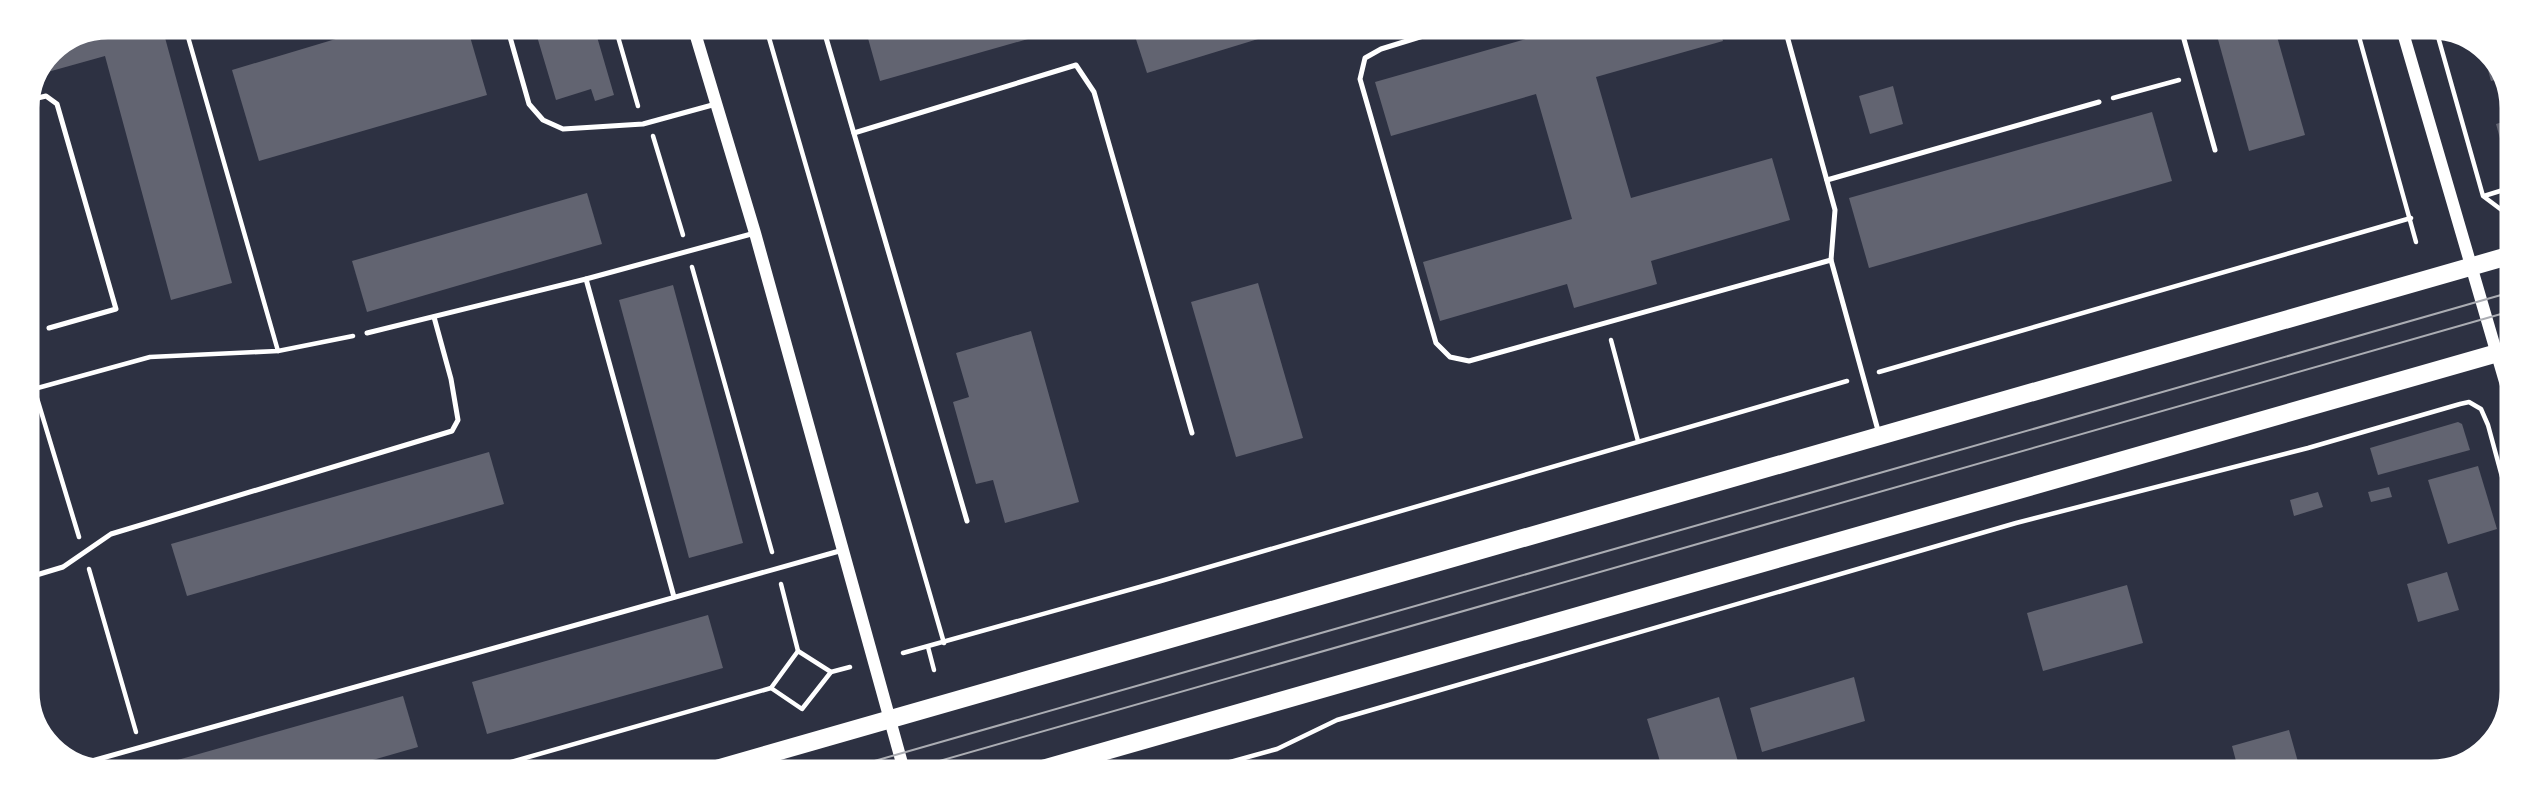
<svg xmlns="http://www.w3.org/2000/svg" width="2539" height="799" font-family="Commissioner,sans-serif">
<rect width="100%" height="100%" fill="#2d3142"/>
<g fill="#626471">
<path d="M 108,23 L 161,23 L 232,283 L 171,300 L 105,56 L 37,75 L 48,47 Z"/>
<path d="M 466,23 L 487,95 L 259,161 L 232,70 L 389,23 Z"/>
<path d="M 533,23 L 593,23 L 614,95 L 595,101 L 591,89 L 556,100 Z"/>
<path d="M 864,24 L 1024,24 L 1028,39 L 880,81 Z"/>
<path d="M 1131,24 L 1275,24 L 1278,33 L 1147,73 Z"/>
<path d="M 1322,24 L 1373,24 L 1373,25 L 1325,37 Z"/>
<path d="M 1575,25 L 1718,25 L 1723,41 L 1596,77 L 1631,198 L 1772,158 L 1790,220 L 1651,261 L 1657,284 L 1574,308 L 1567,284 L 1440,321 L 1423,262 L 1572,219 L 1536,94 L 1391,136 L 1375,82 Z"/>
<path d="M 2214,25 L 2274,26 L 2305,135 L 2249,151 Z"/>
<path d="M 2481,44 L 2498,56 L 2507,77 L 2491,81 Z"/>
<path d="M 1893,86 L 1903,124 L 1870,134 L 1859,96 Z"/>
<path d="M 2152,112 L 2172,181 L 1869,268 L 1849,198 Z"/>
<path d="M 2516,118 L 2516,161 L 2507,164 L 2496,124 Z"/>
<path d="M 587,193 L 602,244 L 367,312 L 352,261 Z"/>
<path d="M 1258,283 L 1303,438 L 1236,457 L 1191,302 Z"/>
<path d="M 673,285 L 743,543 L 689,558 L 619,300 Z"/>
<path d="M 1031,331 L 1079,502 L 1005,523 L 993,480 L 976,484 L 953,402 L 969,397 L 956,353 Z"/>
<path d="M 2458,422 L 2462,424 L 2470,450 L 2378,475 L 2370,448 Z"/>
<path d="M 489,452 L 504,504 L 187,596 L 171,544 Z"/>
<path d="M 2478,466 L 2497,529 L 2448,544 L 2428,480 Z"/>
<path d="M 2389,487 L 2392,497 L 2371,502 L 2368,492 Z"/>
<path d="M 2318,492 L 2323,507 L 2294,516 L 2290,500 Z"/>
<path d="M 23,526 L 32,557 L 23,559 Z"/>
<path d="M 2447,572 L 2459,610 L 2418,622 L 2407,584 Z"/>
<path d="M 2127,585 L 2143,643 L 2043,671 L 2027,613 Z"/>
<path d="M 708,615 L 723,668 L 487,734 L 472,682 Z"/>
<path d="M 1854,677 L 1865,721 L 1762,752 L 1750,708 Z"/>
<path d="M 403,696 L 418,747 L 324,774 L 170,773 L 167,763 Z"/>
<path d="M 1719,697 L 1739,765 L 1704,775 L 1651,775 L 1663,771 L 1647,719 Z"/>
<path d="M 2289,730 L 2302,776 L 2240,776 L 2232,746 Z"/>
<path d="M 2151,764 L 2155,776 L 2112,776 L 2112,775 Z"/>
</g>
<g fill="none" stroke-linecap="round" stroke-linejoin="round">
<g stroke="#fff" stroke-width="4.5">
<path d="M 184,23 L 278,351"/>
<path d="M 614,23 L 638,106"/>
<path d="M 765,24 L 944,643"/>
<path d="M 2356,26 L 2416,242"/>
<path d="M 2435,26 L 2483,196 L 2511,217"/>
<path d="M 2113,98 L 2179,80"/>
<path d="M 653,136 L 683,235"/>
<path d="M 2484,196 L 2516,186"/>
<path d="M 692,267 L 772,552"/>
<path d="M 1611,340 L 1638,441"/>
<path d="M 23,352 L 79,537"/>
<path d="M 1879,372 L 2411,218"/>
<path d="M 34,389 L 150,357 L 278,351 L 353,336"/>
<path d="M 89,569 L 136,732"/>
<path d="M 781,584 L 798,651"/>
<path d="M 928,647 L 934,670"/>
<path d="M 903,653 L 1161,581 L 1847,381"/>
<path d="M 771,688 L 802,709 L 831,672"/>
<path d="M 469,774 L 771,688 L 798,651 L 831,672 L 850,667"/>
<path d="M 1183,775 L 1277,749 L 1337,720 L 2016,523 L 2308,448 L 2460,404 L 2469,402 L 2481,409 L 2488,425 L 2514,521"/>
</g>
<g stroke="#fff" stroke-width="5">
<path d="M 506,23 L 529,104 L 543,120 L 563,129 L 643,124 L 716,104"/>
<path d="M 822,24 L 967,521"/>
<path d="M 1462,24 L 1381,49 L 1365,58 L 1360,79 L 1436,343 L 1450,357 L 1469,361 L 1831,260 L 1879,434"/>
<path d="M 1784,25 L 1835,210 L 1831,260"/>
<path d="M 2180,25 L 2215,150"/>
<path d="M 25,101 L 46,96 L 57,104 L 116,309 L 49,328"/>
<path d="M 854,133 L 1076,65 L 1094,92 L 1192,433"/>
<path d="M 1827,180 L 2099,102"/>
<path d="M 586,279 L 674,597"/>
<path d="M 367,333 L 586,279 L 755,233"/>
<path d="M 23,579 L 63,567 L 111,534 L 452,431 L 458,420 L 451,379 L 434,317"/>
<path d="M 74,766 L 843,550"/>
</g>
<g stroke="#fff" stroke-width="12">
<path d="M 692,23 L 755,233 L 905,774"/>
<path d="M 2401,26 L 2515,416"/>
</g>
<g stroke="#fff" stroke-width="18">
<path d="M 699,774 L 2515,254"/>
<path d="M 1025,774 L 2515,348"/>
</g>
<g stroke="#abadb3" stroke-width="2">
<path d="M 829,774 L 2515,291"/>
<path d="M 894,774 L 2515,310"/>
</g>
</g>
<path d="M0 0H2539V799H0ZM108 35H2431A73 73 0 0 1 2504 108V691A73 73 0 0 1 2431 764H108A73 73 0 0 1 35 691V108A73 73 0 0 1 108 35Z" fill="#fff" fill-rule="evenodd"/>
<path fill="none" stroke="#fff" stroke-width="9" d="M108 35H2431A73 73 0 0 1 2504 108V691A73 73 0 0 1 2431 764H108A73 73 0 0 1 35 691V108A73 73 0 0 1 108 35Z"/>
</svg>
